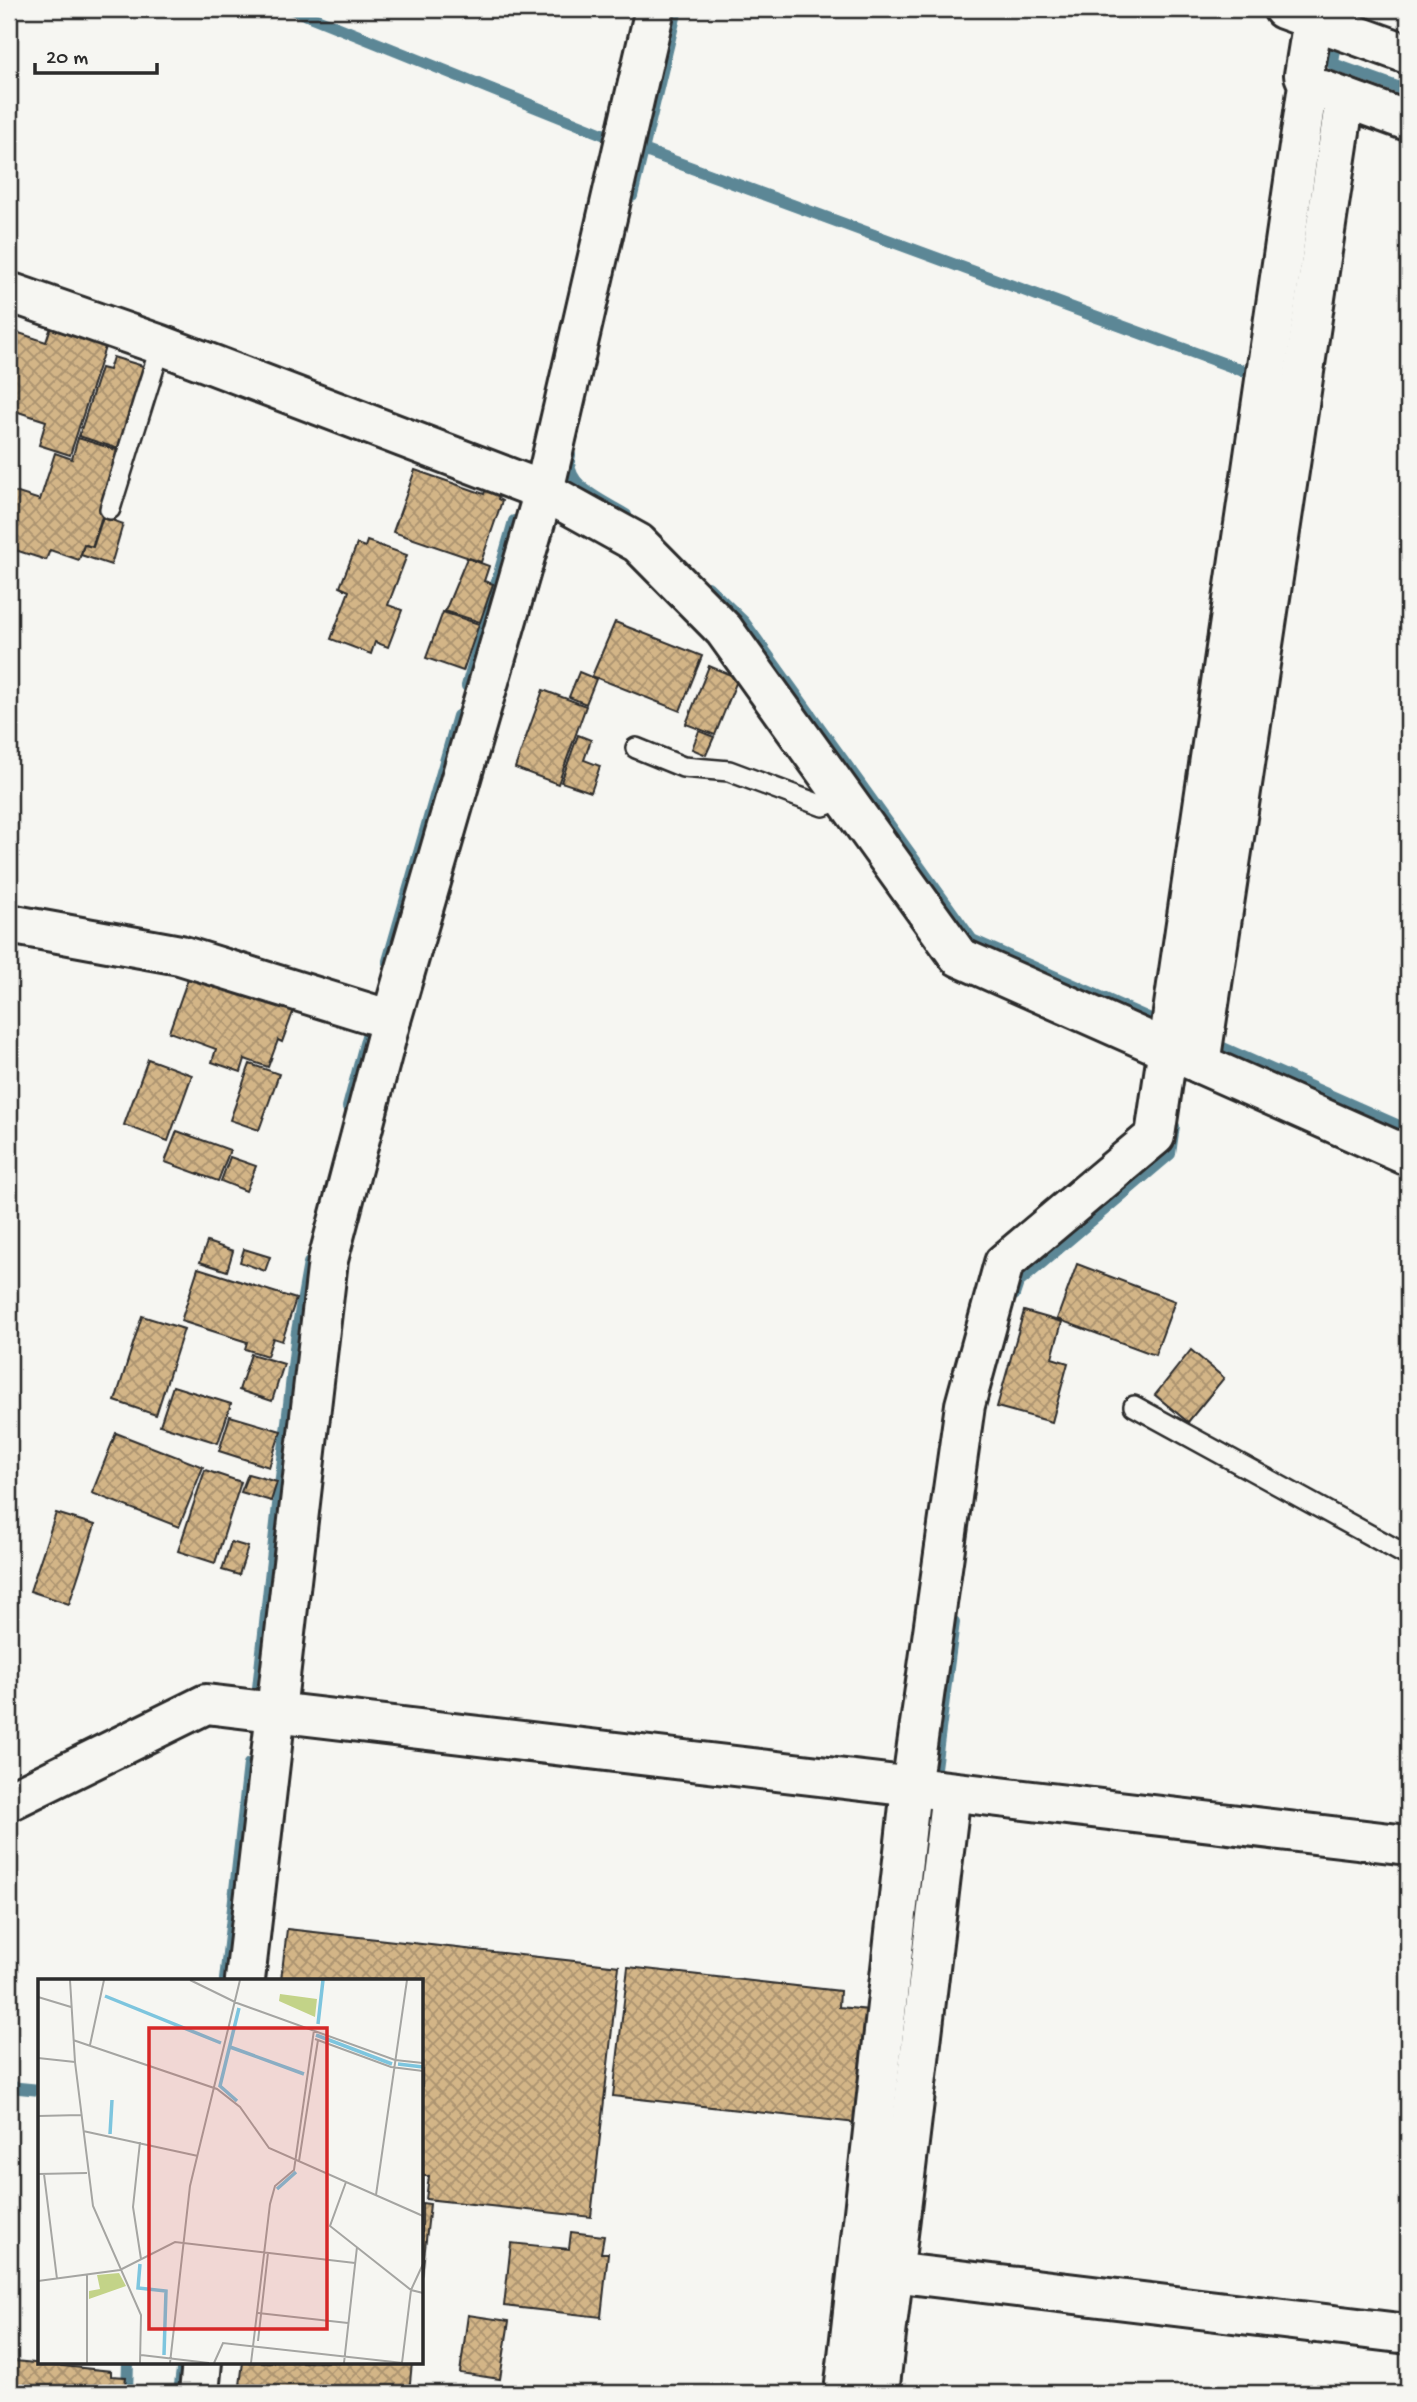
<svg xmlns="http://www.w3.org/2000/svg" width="1417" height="2402" font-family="'Gochi Hand',sans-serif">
<defs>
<pattern id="building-cross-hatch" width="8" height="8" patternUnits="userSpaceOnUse" patternTransform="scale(1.75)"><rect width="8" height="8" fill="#d3b587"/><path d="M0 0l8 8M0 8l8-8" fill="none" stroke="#ab936f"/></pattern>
</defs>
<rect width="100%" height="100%" fill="#f6f6f2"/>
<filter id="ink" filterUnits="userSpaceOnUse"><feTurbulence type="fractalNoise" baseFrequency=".0143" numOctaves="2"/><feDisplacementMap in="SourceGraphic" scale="14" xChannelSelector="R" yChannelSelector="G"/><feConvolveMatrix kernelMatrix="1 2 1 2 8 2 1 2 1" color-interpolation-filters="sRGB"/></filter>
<g filter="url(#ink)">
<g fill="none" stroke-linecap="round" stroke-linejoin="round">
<g stroke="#5c8796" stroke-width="12">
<path d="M 292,9 L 610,137"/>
<path d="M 1335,49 L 1333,64 L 1408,91"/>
<path d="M 643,150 L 1252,374"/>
<path d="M 632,196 L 677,9"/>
<path d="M 570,455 C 562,486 604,501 626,515"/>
<path d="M 708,587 L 744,622 L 972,940 L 1155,1021"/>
<path d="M 467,686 L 514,521"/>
<path d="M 388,961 L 458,716"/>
<path d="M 1214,1044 L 1408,1130"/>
<path d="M 348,1107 L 367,1036"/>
<path d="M 1014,1295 L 1018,1283 L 1170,1154 L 1174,1126"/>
<path d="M 258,1688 L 297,1331 L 309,1263"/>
<path d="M 935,1768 L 954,1622"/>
<path d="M 225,1980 L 249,1764"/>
<path d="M 9,2087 L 40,2090"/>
<path d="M 127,2393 L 128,2362"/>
<path d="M 179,2393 L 183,2362"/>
</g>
</g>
<g fill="url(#building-cross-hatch)" stroke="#2b2b2b" stroke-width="2">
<path d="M 53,321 L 108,338 L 70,455 L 39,445 L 46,421 L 9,409 L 9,348 L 16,332 L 46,342 Z"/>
<path d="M 113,357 L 146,367 L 119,449 L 79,436 L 101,368 L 109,370 Z"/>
<path d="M 78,438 L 123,452 L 92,547 L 84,544 L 79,560 L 50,550 L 46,560 L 9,548 L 9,490 L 40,500 L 55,453 L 72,459 Z"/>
<path d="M 415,470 L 484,494 L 487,486 L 501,491 L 498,499 L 502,501 L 481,562 L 393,532 Z"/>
<path d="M 103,517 L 123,524 L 111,565 L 81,555 L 84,545 L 93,547 Z"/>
<path d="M 367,541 L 407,555 L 388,605 L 402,610 L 388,647 L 375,642 L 371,654 L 331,639 L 349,591 L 340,587 L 357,544 L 365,547 Z"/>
<path d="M 467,558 L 489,566 L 484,581 L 493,584 L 480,622 L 445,611 Z"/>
<path d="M 443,612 L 479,624 L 463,671 L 426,658 Z"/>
<path d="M 615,622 L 702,656 L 680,711 L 592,676 Z"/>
<path d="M 709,666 L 738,678 L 715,735 L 686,724 Z"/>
<path d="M 579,672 L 596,679 L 586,704 L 569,697 Z"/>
<path d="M 543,690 L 586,706 L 558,784 L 515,768 Z"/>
<path d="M 699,731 L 714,737 L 706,755 L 692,749 Z"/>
<path d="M 578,735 L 591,740 L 584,760 L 600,766 L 591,792 L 561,782 Z"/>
<path d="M 190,973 L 296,1004 L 282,1042 L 278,1040 L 268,1067 L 245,1059 L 241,1072 L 212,1062 L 216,1049 L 169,1032 Z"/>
<path d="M 148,1059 L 192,1075 L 168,1141 L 124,1125 Z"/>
<path d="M 250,1064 L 279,1074 L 259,1130 L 230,1120 Z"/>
<path d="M 177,1131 L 230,1150 L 218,1181 L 165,1162 Z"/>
<path d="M 230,1157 L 256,1166 L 246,1191 L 221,1181 Z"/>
<path d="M 207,1242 L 233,1251 L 227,1271 L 200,1262 Z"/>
<path d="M 244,1249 L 270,1257 L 265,1271 L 240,1262 Z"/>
<path d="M 1077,1264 L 1175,1301 L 1155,1355 L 1057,1319 Z"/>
<path d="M 198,1268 L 296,1299 L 282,1341 L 273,1338 L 267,1356 L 245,1349 L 247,1342 L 181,1321 Z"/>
<path d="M 1024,1311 L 1062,1322 L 1052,1358 L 1068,1363 L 1052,1422 L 997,1407 Z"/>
<path d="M 142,1316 L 184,1329 L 156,1415 L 115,1401 Z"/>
<path d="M 1191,1350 L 1224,1378 L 1188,1422 L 1155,1395 Z"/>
<path d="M 251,1354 L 284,1364 L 272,1401 L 239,1390 Z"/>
<path d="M 173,1386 L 231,1404 L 218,1443 L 160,1425 Z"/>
<path d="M 230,1416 L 281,1431 L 269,1467 L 219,1451 Z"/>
<path d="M 116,1433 L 203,1467 L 179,1527 L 92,1493 Z"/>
<path d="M 205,1470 L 241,1482 L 215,1563 L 178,1551 Z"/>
<path d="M 248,1474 L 277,1482 L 271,1501 L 241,1492 Z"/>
<path d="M 56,1513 L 95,1525 L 69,1604 L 30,1591 Z"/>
<path d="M 231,1542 L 248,1547 L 239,1575 L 222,1570 Z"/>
<path d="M 287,1929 L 619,1966 L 591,2217 L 426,2199 L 429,2176 L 422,2176 L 422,1980 L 281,1980 Z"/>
<path d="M 628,1967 L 840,1991 L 839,2007 L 869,2010 L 856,2123 L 613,2096 Z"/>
<path d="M 422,2203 L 430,2204 L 422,2276 Z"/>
<path d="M 571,2232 L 604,2236 L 601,2253 L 608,2253 L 601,2317 L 504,2306 L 511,2243 L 569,2249 Z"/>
<path d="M 468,2315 L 509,2321 L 500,2379 L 460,2373 Z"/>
<path d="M 15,2361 L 111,2371 L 111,2376 L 126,2377 L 124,2393 L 11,2393 Z"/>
<path d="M 243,2362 L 412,2362 L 409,2393 L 239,2393 Z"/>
</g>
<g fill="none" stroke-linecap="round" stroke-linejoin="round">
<g stroke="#2b2b2b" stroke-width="24">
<g id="lane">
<path d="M 110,509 L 161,345"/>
<path d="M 636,748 L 683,767 L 729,771 L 823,806 L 844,798"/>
<path d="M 1134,1406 L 1408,1556"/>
</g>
</g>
<g stroke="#2b2b2b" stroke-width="44">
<g id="street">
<path d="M 1283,9 L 1408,54"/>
<path d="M 1323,90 L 1408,121"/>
<path d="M 9,292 L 161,345 L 544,491 L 638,543 L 724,630 L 959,957 L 1408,1156"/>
<path d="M 9,924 L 180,955 L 391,1020"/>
<path d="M 1200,1064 L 1345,98"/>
<path d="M 9,1801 L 206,1704 L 1408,1845"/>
<path d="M 245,1980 L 328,1260 L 391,1020 L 544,491 L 655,9"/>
<path d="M 867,2269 L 1408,2334"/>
<path d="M 199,2393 L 202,2362"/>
<path d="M 844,2393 L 911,1788 L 965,1405 L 1004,1263 L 1155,1136 L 1308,85 L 1304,75 L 1313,19"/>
<path d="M 879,2393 L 951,1792"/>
</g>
</g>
<use href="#lane" stroke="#f6f6f2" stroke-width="19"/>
<use href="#street" stroke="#f6f6f2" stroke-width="38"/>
</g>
</g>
<g transform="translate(38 1979)">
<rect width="385" height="385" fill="#f6f6f2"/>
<path d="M 242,15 L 279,20 L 277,38 L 241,22 Z" fill="#c3d388"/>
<path d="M 81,294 L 88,307 L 51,320 L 51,312 L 62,310 L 59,296 Z" fill="#c3d388"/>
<path fill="none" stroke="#7dc5de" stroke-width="3.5" d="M 67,17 L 183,64M 280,45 L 285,1M 278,56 L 354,85M 192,68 L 266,95M 360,85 L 385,88M 199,122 L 182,107 L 201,29M 72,155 L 74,121M 239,210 L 258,193M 102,285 L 100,309 L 128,312 L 126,376"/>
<path fill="none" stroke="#a5a5a2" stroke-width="2" d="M 32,1 L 37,83 L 55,227 L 103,336 L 102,384M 152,1 L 199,24 L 357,81 L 385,84M 0,18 L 33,28M 277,60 L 353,88 L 385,92M 35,61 L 179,110 L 202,128 L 231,169 L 385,237M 52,66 L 66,1M 0,79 L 37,83M 0,137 L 43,136M 45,152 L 160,177M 102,163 L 95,228 L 103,280M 261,182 L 280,61M 0,195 L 49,194M 6,195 L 19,300M 308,203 L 292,247 L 373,311 L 385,314M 338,216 L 369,1M 49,296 L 49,384M 0,302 L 82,291 L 137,263 L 317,284M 220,334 L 310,344M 220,362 L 230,274M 103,376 L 171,384M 132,384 L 152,207 L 202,1M 176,384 L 185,364 L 365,384M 213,384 L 232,225 L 237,207 L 256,191 L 276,51M 306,384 L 319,268M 364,384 L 373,311 L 385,285"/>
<path fill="#d62828" fill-opacity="0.15" stroke="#d62828" stroke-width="3.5" d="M 111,49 L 289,49 L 289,350 L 111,350 Z"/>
<rect width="385" height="385" fill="none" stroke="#2b2b2b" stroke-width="3.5"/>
</g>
<rect width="1417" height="2402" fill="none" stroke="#f6f6f2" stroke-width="35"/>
<rect x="18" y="18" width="1382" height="2367" fill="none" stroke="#2b2b2b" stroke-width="2.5" filter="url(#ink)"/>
<path d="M35 63v10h122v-10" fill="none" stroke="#2b2b2b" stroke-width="3.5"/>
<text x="46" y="63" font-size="21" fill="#2b2b2b" stroke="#f6f6f2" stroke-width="5" paint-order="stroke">20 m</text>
</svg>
